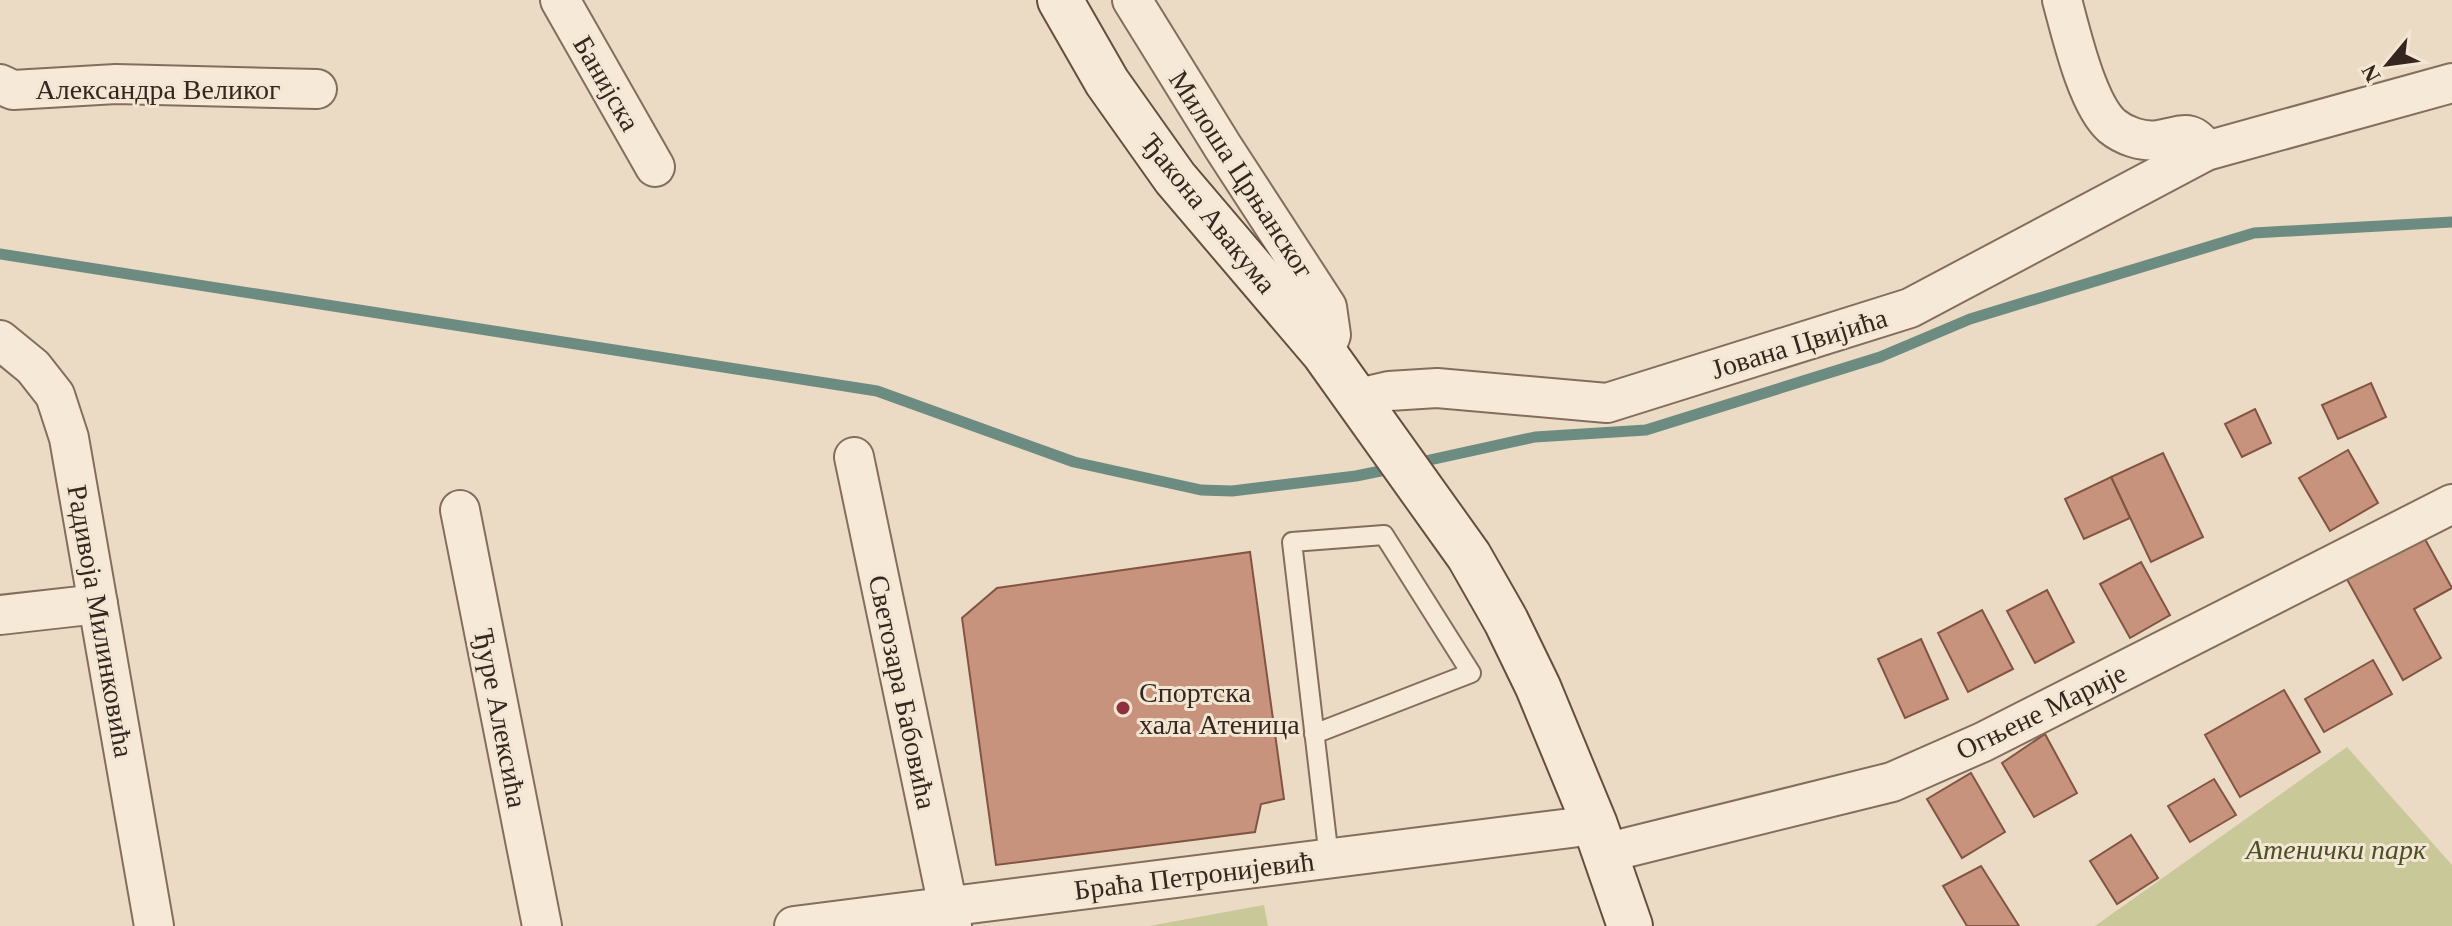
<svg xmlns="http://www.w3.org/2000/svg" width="2452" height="926" font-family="'Times New Roman',serif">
<rect width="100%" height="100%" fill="#ebdbc4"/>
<g fill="#c8c899">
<path d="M 2347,747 L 2452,865 L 2452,926 L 2095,926 Z"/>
<path d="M 1264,905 L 1268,926 L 1149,926 Z"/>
</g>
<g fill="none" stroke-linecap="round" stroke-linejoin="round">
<g stroke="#6d8c81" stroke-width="11">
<path d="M 0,254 L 877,391 L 1074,462 L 1201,490 L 1232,491 L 1356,476 L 1395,468"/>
<path d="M 1416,463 L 1535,437 L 1646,430 L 1880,357 L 1970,319 L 2254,233 L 2452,222"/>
</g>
</g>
<g fill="#c7937d" stroke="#825543" stroke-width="2">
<path d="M 2371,383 L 2386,417 L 2338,439 L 2322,405 Z"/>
<path d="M 2255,409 L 2271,443 L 2242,457 L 2225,424 Z"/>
<path d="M 2348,450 L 2378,503 L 2330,531 L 2299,478 Z"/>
<path d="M 2163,453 L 2203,537 L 2151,562 L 2111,477 Z"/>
<path d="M 2111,477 L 2130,518 L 2084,539 L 2065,499 Z"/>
<path d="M 2421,532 L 2452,588 L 2414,609 L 2441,658 L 2403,680 L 2344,574 Z"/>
<path d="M 1250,552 L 1284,799 L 1261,804 L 1255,832 L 996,865 L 962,618 L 997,588 Z"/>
<path d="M 2141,562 L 2170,615 L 2130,638 L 2100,584 Z"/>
<path d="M 2047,590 L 2074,642 L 2035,663 L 2007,611 Z"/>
<path d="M 1982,610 L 2013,669 L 1968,692 L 1938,633 Z"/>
<path d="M 1921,639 L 1948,699 L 1905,718 L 1878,659 Z"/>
<path d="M 2373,660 L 2392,694 L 2324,732 L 2305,699 Z"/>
<path d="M 2284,690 L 2320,752 L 2240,797 L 2205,735 Z"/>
<path d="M 2045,734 L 2077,793 L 2034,817 L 2002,763 Z"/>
<path d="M 1971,773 L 2005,832 L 1962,858 L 1927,799 Z"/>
<path d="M 2214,779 L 2236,815 L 2190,842 L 2168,806 Z"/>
<path d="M 2131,835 L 2158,878 L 2117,904 L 2090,861 Z"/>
<path d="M 1981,866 L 2019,926 L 1967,926 L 1943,886 Z"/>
</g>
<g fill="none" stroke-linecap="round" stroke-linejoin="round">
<g stroke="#846d5c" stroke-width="22">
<path id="lane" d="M 1314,734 L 1471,673 L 1384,535 L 1292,542 L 1329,858"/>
</g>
<g stroke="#846d5c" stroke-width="42">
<g id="street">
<path d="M 560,0 L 655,167"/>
<path d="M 1132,0 L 1223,147 L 1327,307 L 1331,335 L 1324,353"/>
<path d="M 2062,0 C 2071,33 2087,104 2112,126 C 2124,136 2142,142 2158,140 C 2181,137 2191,126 2206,151"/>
<path d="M 0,84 L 13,90 L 116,84 L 317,89"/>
<path d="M 0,340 L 33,367 L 55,395 L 69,438 L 154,926"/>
<path d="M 1359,398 L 1389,391 L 1437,388 L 1607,403 L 1910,308 L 2206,151 L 2452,83"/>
<path d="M 854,457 L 952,926"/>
<path d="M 460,510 L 542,926"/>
<path d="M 0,615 L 98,604"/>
<path d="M 1605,853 L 1892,782 L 1983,742 L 2452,504"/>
<path d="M 794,926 L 1595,825"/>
</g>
</g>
<g stroke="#664e3f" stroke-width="48">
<path id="secondary" d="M 1060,0 L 1107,82 L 1175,178 L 1324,353 L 1469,556 L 1506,621 L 1538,687 L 1595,825 L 1630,926"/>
</g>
<use href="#lane" stroke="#f6e9d7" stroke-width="18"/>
<use href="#street" stroke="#f6e9d7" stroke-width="38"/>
<use href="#secondary" stroke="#f6e9d7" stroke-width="44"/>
</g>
<circle fill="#8f303c" stroke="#f3e6d3" stroke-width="3" cx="1123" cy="708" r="8"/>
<g text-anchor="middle" stroke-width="6" stroke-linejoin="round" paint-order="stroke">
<g font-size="28" fill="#35271f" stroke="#f3e6d3">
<text transform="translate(607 83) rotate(60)" y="10">Банијска</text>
<text x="158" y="99">Александра Великог</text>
<text transform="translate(1242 174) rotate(57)" y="10">Милоша Црњанског</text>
<text transform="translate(1209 213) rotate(51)" y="10">Ђакона Авакума</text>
<text transform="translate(1799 343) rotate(-17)" y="10">Јована Цвијића</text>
<text transform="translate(101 621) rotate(80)" y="10">Радивоја Милинковића</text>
<text transform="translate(903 692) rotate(78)" y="10">Светозара Бабовића</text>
<text transform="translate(2041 711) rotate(-26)" y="10">Огњене Марије</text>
<text transform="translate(501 718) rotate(79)" y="10">Ђуре Алексића</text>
<text transform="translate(1194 875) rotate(-7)" y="10">Браћа Петронијевић</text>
</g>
<g font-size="28" fill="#35271f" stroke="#f3e6d3" text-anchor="start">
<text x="1139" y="702">Спортска<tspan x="1139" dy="32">хала Атеница</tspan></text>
</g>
<g font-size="28" font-style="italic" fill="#4b5127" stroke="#f3e6d3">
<text x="2336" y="859">Атенички парк</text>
</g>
</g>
<g transform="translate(2388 64) rotate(241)" stroke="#f3e6d3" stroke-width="6" paint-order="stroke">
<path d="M0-6L14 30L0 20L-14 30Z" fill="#35271f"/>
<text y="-12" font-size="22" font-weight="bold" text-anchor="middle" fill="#35271f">N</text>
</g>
</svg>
